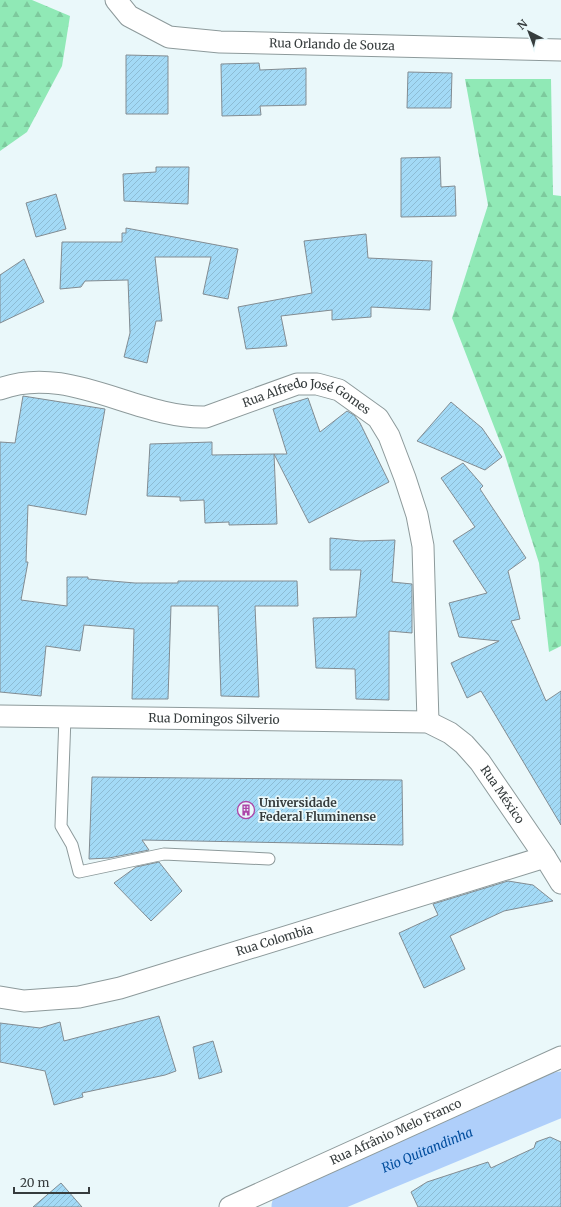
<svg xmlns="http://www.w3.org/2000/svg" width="561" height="1207" font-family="Merriweather,serif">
<defs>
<pattern id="forest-firs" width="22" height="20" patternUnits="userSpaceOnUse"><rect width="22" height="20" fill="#90e9b6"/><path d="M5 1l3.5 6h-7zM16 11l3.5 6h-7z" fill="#7dc99d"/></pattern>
<pattern id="building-hatch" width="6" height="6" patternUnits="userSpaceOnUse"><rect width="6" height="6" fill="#a3daf6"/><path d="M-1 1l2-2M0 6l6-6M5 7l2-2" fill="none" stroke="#8dbcd4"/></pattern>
</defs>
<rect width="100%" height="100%" fill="#eaf8fa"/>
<g fill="url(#forest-firs)">
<path d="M 0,0 L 32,0 L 70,16 L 62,66 L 27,132 L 0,151 Z"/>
<path d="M 465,79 L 551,79 L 553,195 L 561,196 L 561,646 L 549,652 L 539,563 L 505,455 L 452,318 L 488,205 Z"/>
</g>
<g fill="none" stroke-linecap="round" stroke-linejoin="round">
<path stroke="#afcffa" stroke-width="45" id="s1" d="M 294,1207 L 320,1194 L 561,1094"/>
</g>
<g fill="url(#building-hatch)" stroke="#828c92">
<path d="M 126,55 L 168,56 L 168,114 L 126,114 Z"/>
<path d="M 259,63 L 260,70 L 306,68 L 306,105 L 260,106 L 261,115 L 222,116 L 221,64 Z"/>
<path d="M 408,72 L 452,73 L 451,108 L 407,108 Z"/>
<path d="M 440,157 L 441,187 L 455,186 L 456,216 L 401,217 L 401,158 Z"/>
<path d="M 156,167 L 189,167 L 188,204 L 124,201 L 123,174 L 156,172 Z"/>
<path d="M 56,194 L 66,229 L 36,237 L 26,203 Z"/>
<path d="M 126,228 L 238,249 L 228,299 L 203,294 L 211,257 L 155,257 L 162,321 L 156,321 L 147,363 L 124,357 L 130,333 L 128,280 L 85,281 L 81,287 L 60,289 L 62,242 L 122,242 L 122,233 L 126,233 Z"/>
<path d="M 366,234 L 368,258 L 432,261 L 430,310 L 371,307 L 371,317 L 332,320 L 332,310 L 281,316 L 287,346 L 246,349 L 238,307 L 312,293 L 304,241 Z"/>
<path d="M 24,259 L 44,302 L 0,323 L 0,275 Z"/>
<path d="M 23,396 L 105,409 L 86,515 L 28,505 L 26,562 L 28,562 L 21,600 L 67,606 L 67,577 L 88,577 L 88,579 L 135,583 L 178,583 L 178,581 L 297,581 L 298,606 L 255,606 L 259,697 L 221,696 L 218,606 L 171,606 L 168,699 L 132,699 L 134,629 L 84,625 L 80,651 L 46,646 L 41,696 L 0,692 L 0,442 L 15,443 Z"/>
<path d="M 308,398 L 320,432 L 347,411 L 354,415 L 360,423 L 389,482 L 309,523 L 274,454 L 287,454 L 273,409 Z"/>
<path d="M 451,402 L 482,428 L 502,457 L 485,470 L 417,441 Z"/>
<path d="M 212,442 L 212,455 L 274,454 L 277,524 L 229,525 L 229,522 L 205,523 L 204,500 L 180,501 L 180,497 L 147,496 L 150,444 Z"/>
<path d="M 463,463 L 483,486 L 480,489 L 526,558 L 508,571 L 520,619 L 511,621 L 546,701 L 561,691 L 561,825 L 481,691 L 467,698 L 451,663 L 499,641 L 459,637 L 449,603 L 487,593 L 453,541 L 475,527 L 441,478 Z"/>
<path d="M 330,538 L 361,541 L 395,540 L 392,582 L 412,584 L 412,633 L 389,631 L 389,700 L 356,699 L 355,669 L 316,668 L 313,618 L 356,617 L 361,570 L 330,570 Z"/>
<path d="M 92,777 L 402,780 L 403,845 L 142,840 L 149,850 L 109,858 L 89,859 Z"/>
<path d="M 159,862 L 182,891 L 151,921 L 114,883 L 136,867 Z"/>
<path d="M 508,881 L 533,885 L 553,901 L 504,911 L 450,936 L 465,969 L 424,988 L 399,933 L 438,915 L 433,904 Z"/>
<path d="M 159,1016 L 176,1071 L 165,1075 L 82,1093 L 83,1097 L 54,1105 L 45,1071 L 0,1062 L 0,1023 L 40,1028 L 60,1022 L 64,1041 Z"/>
<path d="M 213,1041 L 222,1072 L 199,1079 L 193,1047 Z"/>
<path d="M 550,1137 L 561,1142 L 561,1207 L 418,1207 L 411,1192 L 427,1182 L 488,1162 L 491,1168 L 534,1148 L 536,1142 Z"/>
<path d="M 61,1183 L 82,1207 L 33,1207 Z"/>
</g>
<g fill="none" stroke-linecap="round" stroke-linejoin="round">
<g stroke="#8d9a9b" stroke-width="13">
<path id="service" d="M 65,717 L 61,826 L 72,845 L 79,872 L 164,854 L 269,859"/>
</g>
<g stroke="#8d9a9b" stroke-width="23">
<g id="minor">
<path id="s2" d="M 116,0 L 129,16 L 169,37 L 220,42 L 561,50"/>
<path id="s3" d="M 0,389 C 68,363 137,419 206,417 L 297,384 L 317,384 L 339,390 L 378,418 L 389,436 L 405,478 L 417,515 L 423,546 L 428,722"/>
<path id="s4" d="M 0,716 L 428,722 L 450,733 L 464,744 L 480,762 L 545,857 L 561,883"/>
<path id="s5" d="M 0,997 L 24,1001 L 79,997 L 120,988 L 545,857"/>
<path id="s6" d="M 230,1207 L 561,1057"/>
</g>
</g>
<use href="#service" stroke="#fff" stroke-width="11"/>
<use href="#minor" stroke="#fff" stroke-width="21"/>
</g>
<defs>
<g id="building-ring" transform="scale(0.9)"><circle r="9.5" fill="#eaf8fa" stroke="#ad46a9" stroke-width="1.5"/><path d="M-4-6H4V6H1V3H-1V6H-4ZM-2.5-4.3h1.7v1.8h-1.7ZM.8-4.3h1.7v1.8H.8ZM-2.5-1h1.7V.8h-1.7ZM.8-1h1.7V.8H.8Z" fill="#ad46a9"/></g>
</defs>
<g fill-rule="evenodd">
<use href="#building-ring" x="246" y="810"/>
</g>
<g text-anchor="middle" stroke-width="3.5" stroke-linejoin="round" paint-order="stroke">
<g font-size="12" fill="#363c3d" stroke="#eaf8fa">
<text dy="4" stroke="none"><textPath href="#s2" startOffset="229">Rua Orlando de Souza</textPath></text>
<text dy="4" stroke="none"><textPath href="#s3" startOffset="319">Rua Alfredo José Gomes</textPath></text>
<text dy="4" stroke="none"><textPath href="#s4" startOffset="214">Rua Domingos Silverio</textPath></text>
<text dy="4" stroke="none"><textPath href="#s4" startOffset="534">Rua México</textPath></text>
<text dy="4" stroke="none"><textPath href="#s5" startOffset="283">Rua Colombia</textPath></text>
<text dy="4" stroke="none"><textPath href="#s6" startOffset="182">Rua Afrânio Melo Franco</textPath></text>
</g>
<g font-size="12" font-weight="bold" fill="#363c3d" stroke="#eaf8fa" text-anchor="start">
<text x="259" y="807">Universidade<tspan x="259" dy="14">Federal Fluminense</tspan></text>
</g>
<g font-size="13" font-style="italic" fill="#014d9d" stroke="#eaf8fa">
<text dy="5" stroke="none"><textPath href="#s1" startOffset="145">Rio Quitandinha</textPath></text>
</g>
</g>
<g transform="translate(529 32) rotate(318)" stroke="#eaf8fa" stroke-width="3" paint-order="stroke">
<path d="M0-3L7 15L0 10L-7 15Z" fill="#363c3d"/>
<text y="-6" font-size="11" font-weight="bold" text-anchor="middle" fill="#363c3d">N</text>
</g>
<path d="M14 1187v6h75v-6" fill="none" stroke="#363c3d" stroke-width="2"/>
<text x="20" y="1187" font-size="12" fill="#363c3d" stroke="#eaf8fa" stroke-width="3" paint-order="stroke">20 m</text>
</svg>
